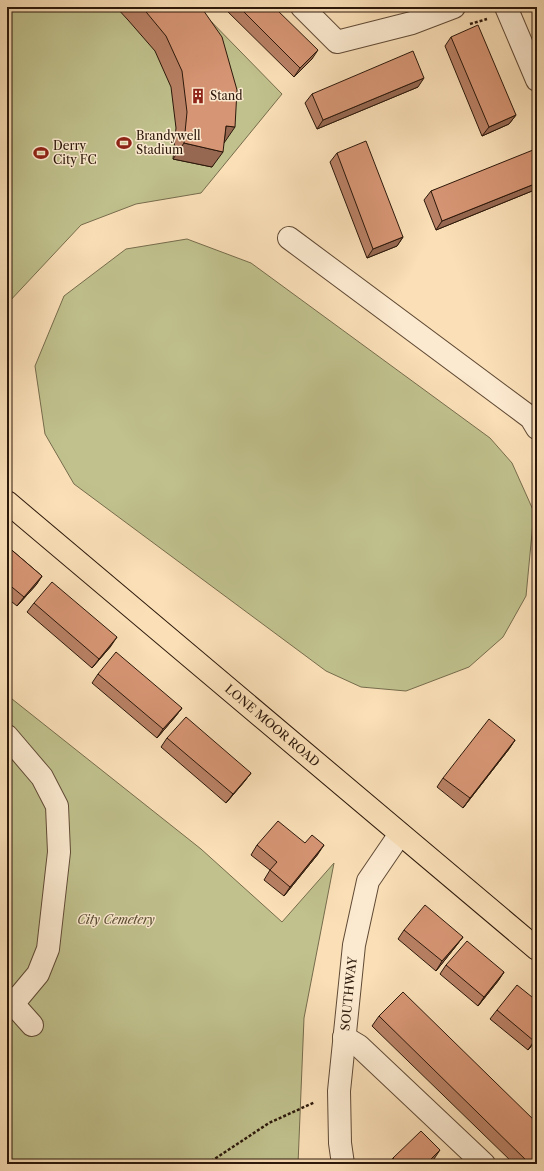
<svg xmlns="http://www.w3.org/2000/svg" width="544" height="1171" font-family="'Libre Caslon Text',serif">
<rect width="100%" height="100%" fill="#fadfb7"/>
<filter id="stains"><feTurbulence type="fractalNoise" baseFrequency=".005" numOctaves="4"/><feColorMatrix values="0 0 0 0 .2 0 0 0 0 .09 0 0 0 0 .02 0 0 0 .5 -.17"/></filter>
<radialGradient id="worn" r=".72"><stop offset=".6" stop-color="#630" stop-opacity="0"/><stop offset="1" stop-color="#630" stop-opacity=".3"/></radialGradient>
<g fill="#c0c18d" stroke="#766c4c">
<path d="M 7,7 L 197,7 L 282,94 L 201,193 L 136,204 L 81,225 L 7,304 Z"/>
<path d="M 187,239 L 251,263 L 490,438 L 512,463 L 534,512 L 526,596 L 503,637 L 469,667 L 406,691 L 361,687 L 326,671 L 74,484 L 45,434 L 35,366 L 64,296 L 126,249 Z"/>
<path d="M 7,695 L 201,849 L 282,922 L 334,863 L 304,1018 L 298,1164 L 7,1164 Z"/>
</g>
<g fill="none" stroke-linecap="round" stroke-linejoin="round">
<g stroke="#604a35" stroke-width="24">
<g id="minor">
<path d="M 302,7 L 337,42 L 412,23 L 454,7"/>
<path d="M 506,7 L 537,80"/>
<path d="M 289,238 L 531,418 L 537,428"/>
<path d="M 7,736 L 42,777 L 57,806 L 59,852 L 48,949 L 38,974 L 13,1004"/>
<path d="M 7,997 L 32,1025"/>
<path d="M 344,1037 L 359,1046 L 484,1164"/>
<path id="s1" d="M 343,1164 L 340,1143 L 339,1091 L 354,945 L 368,881 L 400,834"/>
</g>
</g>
<g stroke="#2c180a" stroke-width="24">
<g id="major">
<path id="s2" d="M 7,502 L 537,949"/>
</g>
</g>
<g stroke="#2c180a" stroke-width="2.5" stroke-dasharray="3 2" stroke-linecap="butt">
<path d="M 470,24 L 487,19"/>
<path d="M 207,1164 L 269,1123 L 315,1102"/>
</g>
<use href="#minor" stroke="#fcead0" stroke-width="22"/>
<use href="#major" stroke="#fadfb7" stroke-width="22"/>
</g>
<g fill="#b88064" stroke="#2c180a">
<path d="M 116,7 L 201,7 L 224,142 L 212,167 L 173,159 L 176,128 L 171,87 L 155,51 L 128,20 Z"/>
<path d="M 223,7 L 274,7 L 312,59 L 294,77 Z"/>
<path d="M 451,37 L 516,115 L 509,124 L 482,136 L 445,46 Z"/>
<path d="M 418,87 L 317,129 L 305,103 L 312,94 Z"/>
<path d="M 337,153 L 403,237 L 397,246 L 367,258 L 330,162 Z"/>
<path d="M 537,161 L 537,189 L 436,230 L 424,200 L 431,191 Z"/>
<path d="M 7,546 L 42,576 L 36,585 L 17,606 L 7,598 Z"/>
<path d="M 34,603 L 111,646 L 92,668 L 27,612 Z"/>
<path d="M 98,674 L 182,708 L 175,717 L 157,738 L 92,683 Z"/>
<path d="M 167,738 L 251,773 L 244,782 L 226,803 L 161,747 Z"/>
<path d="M 515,740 L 509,749 L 463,808 L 437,787 L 443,778 Z"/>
<path d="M 257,845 L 318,854 L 284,896 L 264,880 L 270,870 L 251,855 Z"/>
<path d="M 404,930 L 463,937 L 456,946 L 436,971 L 398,939 Z"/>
<path d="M 446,965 L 504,972 L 498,981 L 478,1006 L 440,974 Z"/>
<path d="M 537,1001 L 537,1039 L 528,1050 L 490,1019 L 497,1010 Z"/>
<path d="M 379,1016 L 537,1164 L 514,1164 L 372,1026 Z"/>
<path d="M 393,1158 L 434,1159 L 429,1164 L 388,1164 Z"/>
</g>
<g fill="#966851" stroke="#2c180a">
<path d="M 318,50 L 312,59 L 294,77 L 300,68 Z"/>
<path d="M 424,78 L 418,87 L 317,129 L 323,120 Z"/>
<path d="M 516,115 L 509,124 L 482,136 L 489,127 Z"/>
<path d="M 226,126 L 235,127 L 224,143 Z"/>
<path d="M 184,143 L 223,152 L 212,167 L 173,159 Z"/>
<path d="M 537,183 L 537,189 L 436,230 L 442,221 Z"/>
<path d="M 403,237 L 397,246 L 367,258 L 373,249 Z"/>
<path d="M 42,576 L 36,585 L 17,606 L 24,597 Z"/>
<path d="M 117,637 L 111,646 L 92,668 L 99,659 Z"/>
<path d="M 182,708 L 175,717 L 157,738 L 163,729 Z"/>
<path d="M 515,740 L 509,749 L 463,808 L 470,798 Z"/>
<path d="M 251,773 L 244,782 L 226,803 L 233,794 Z"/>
<path d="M 324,845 L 318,854 L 284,896 L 290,887 Z"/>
<path d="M 463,937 L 456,946 L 436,971 L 442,961 Z"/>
<path d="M 504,972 L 498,981 L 478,1006 L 484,997 Z"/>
<path d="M 537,1038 L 537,1039 L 528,1050 L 534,1041 Z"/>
<path d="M 440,1150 L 434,1159 L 429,1164 L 426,1164 Z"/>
</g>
<g fill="#d69574" stroke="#2c180a">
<path d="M 142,7 L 201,7 L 222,37 L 237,90 L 235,127 L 226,126 L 223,152 L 184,143 L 187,112 L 182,71 L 166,36 Z"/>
<path d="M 239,7 L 274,7 L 318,50 L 300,68 Z"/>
<path d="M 478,25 L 516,115 L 489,127 L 451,37 Z"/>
<path d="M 413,51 L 424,78 L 323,120 L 312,94 Z"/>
<path d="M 366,141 L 403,237 L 373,249 L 337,153 Z"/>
<path d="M 533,150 L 537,161 L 537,183 L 442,221 L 431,191 Z"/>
<path d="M 7,546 L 42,576 L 24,597 L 7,583 Z"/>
<path d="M 52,582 L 117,637 L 99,659 L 34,603 Z"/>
<path d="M 116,652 L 182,708 L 163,729 L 98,674 Z"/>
<path d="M 186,717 L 251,773 L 233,794 L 167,738 Z"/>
<path d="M 489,719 L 515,740 L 470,798 L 443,778 Z"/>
<path d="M 278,821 L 305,843 L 312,835 L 324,845 L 290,887 L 270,870 L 277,862 L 257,845 Z"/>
<path d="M 425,905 L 463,937 L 442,961 L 404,930 Z"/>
<path d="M 467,941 L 504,972 L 484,997 L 446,965 Z"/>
<path d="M 517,985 L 537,1001 L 537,1038 L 534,1041 L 497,1010 Z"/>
<path d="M 403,992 L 537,1123 L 537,1164 L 530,1164 L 379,1016 Z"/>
<path d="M 421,1131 L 440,1150 L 426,1164 L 399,1164 L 393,1158 Z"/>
</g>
<defs>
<g id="building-bare" transform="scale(1.2)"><path d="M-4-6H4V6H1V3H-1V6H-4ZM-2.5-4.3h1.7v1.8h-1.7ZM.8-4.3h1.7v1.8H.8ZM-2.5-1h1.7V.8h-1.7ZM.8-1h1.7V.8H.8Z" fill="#8f2418" stroke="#fcead0" stroke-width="2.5" paint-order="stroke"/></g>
<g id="stadium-bare" transform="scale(1.2)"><path d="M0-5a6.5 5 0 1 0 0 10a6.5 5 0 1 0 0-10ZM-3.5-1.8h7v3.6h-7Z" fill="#8f2418" stroke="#fcead0" stroke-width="2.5" paint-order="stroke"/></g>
</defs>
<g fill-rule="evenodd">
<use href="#building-bare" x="198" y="96"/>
<use href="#stadium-bare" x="124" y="143"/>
<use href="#stadium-bare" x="41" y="153"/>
</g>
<g text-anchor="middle" stroke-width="3" stroke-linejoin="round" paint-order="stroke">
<g font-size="12" fill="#2c180a" stroke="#fcead0" text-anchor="start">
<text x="210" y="100">Stand</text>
<text x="136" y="140">Brandywell<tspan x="136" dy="14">Stadium</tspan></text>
<text x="53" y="150">Derry<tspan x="53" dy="14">City FC</tspan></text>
</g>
<g font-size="12" fill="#2c180a" stroke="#fcead0">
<text dy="4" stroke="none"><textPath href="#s2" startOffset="347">LONE MOOR ROAD</textPath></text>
<text dy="4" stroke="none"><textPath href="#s1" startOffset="171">SOUTHWAY</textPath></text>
</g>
<g font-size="12" font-style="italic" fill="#584b31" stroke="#fcead0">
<text x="116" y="924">City Cemetery</text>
</g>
</g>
<rect width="544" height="1171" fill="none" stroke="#fadfb7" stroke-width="24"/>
<rect x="8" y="8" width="528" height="1155" fill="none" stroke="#2c180a" stroke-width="2"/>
<rect x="12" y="12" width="520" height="1147" fill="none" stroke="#2c180a"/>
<rect width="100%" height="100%" filter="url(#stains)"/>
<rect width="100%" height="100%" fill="url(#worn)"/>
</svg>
